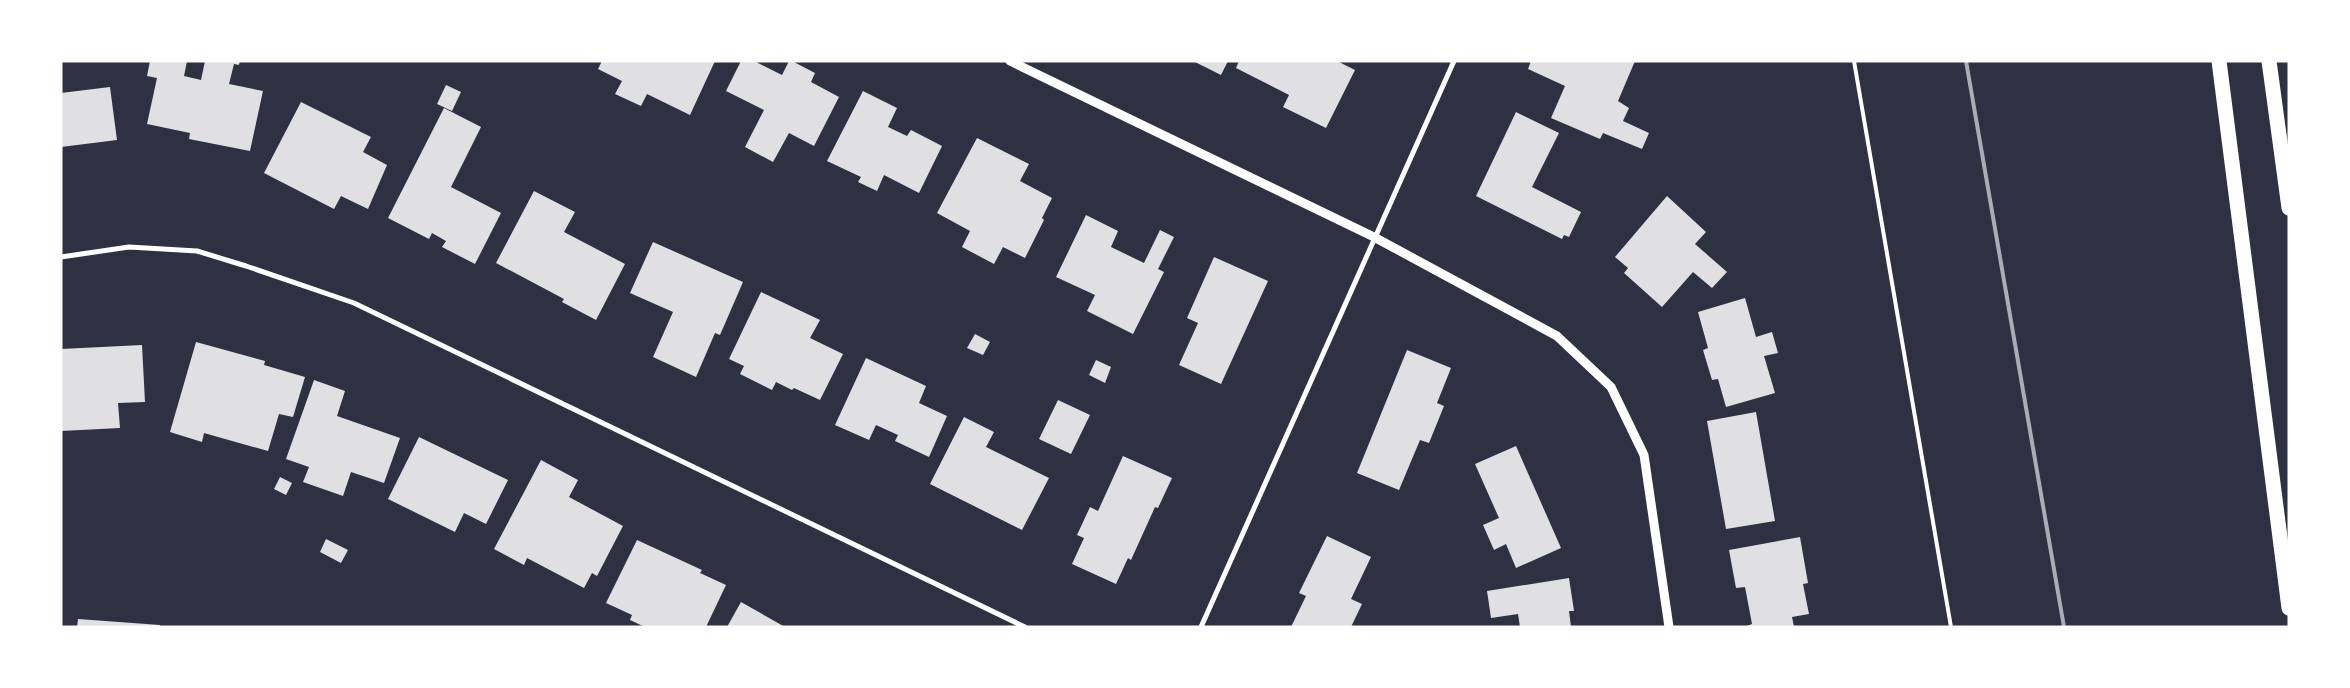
<svg xmlns="http://www.w3.org/2000/svg" width="2350" height="688" font-family="Karla,sans-serif">
<rect width="100%" height="100%" fill="#2d3142"/>
<g fill="#e0e0e3">
<path d="M 150,61 L 187,61 L 184,76 L 201,80 L 205,61 L 240,61 L 239,65 L 234,64 L 229,84 L 263,91 L 250,151 L 189,139 L 190,133 L 147,124 L 157,78 L 147,76 Z"/>
<path d="M 602,61 L 715,61 L 690,115 L 647,94 L 641,106 L 615,94 L 622,81 L 598,69 Z"/>
<path d="M 741,61 L 754,61 L 782,75 L 789,61 L 792,61 L 815,73 L 811,82 L 839,97 L 814,146 L 789,133 L 773,162 L 745,147 L 764,110 L 726,91 Z"/>
<path d="M 1193,61 L 1228,61 L 1221,75 Z"/>
<path d="M 1239,61 L 1337,61 L 1355,70 L 1326,128 L 1283,107 L 1289,95 L 1236,68 Z"/>
<path d="M 1531,61 L 1635,61 L 1618,101 L 1629,108 L 1623,121 L 1649,133 L 1642,149 L 1603,133 L 1600,139 L 1551,118 L 1565,86 L 1528,69 Z"/>
<path d="M 446,85 L 461,92 L 452,111 L 437,104 Z"/>
<path d="M 110,87 L 117,140 L 61,147 L 61,93 Z"/>
<path d="M 863,91 L 897,108 L 888,127 L 907,136 L 911,130 L 942,146 L 919,193 L 884,175 L 877,191 L 858,182 L 861,177 L 827,161 Z"/>
<path d="M 301,102 L 371,137 L 363,152 L 387,165 L 368,209 L 341,196 L 334,209 L 264,173 Z"/>
<path d="M 444,108 L 481,127 L 451,187 L 501,213 L 475,264 L 442,247 L 446,241 L 432,233 L 429,239 L 388,218 Z"/>
<path d="M 1516,112 L 1559,133 L 1532,187 L 1581,212 L 1569,237 L 1564,235 L 1562,239 L 1476,196 Z"/>
<path d="M 977,138 L 1029,164 L 1020,181 L 1052,198 L 1042,218 L 1044,220 L 1025,258 L 1003,247 L 994,264 L 962,247 L 970,231 L 937,213 Z"/>
<path d="M 534,191 L 575,212 L 564,232 L 625,264 L 596,320 L 562,302 L 564,299 L 496,263 Z"/>
<path d="M 1667,196 L 1706,232 L 1695,244 L 1727,272 L 1712,288 L 1693,272 L 1662,307 L 1624,273 L 1628,268 L 1615,257 Z"/>
<path d="M 1086,215 L 1118,231 L 1111,247 L 1144,263 L 1160,230 L 1174,237 L 1158,269 L 1164,272 L 1133,334 L 1087,311 L 1095,295 L 1056,277 Z"/>
<path d="M 653,242 L 743,282 L 720,335 L 715,333 L 696,377 L 653,357 L 673,312 L 630,293 Z"/>
<path d="M 1214,257 L 1268,281 L 1221,384 L 1179,365 L 1198,323 L 1187,318 Z"/>
<path d="M 761,292 L 820,320 L 810,338 L 843,354 L 820,400 L 794,388 L 792,390 L 776,382 L 772,390 L 740,374 L 744,366 L 729,359 Z"/>
<path d="M 1745,298 L 1756,337 L 1772,332 L 1778,353 L 1764,356 L 1775,393 L 1726,407 L 1718,379 L 1712,380 L 1703,350 L 1708,348 L 1698,312 Z"/>
<path d="M 975,334 L 990,342 L 983,355 L 967,348 Z"/>
<path d="M 196,342 L 265,361 L 264,365 L 305,377 L 293,417 L 279,414 L 268,451 L 204,433 L 202,442 L 170,432 Z"/>
<path d="M 142,345 L 145,402 L 118,403 L 120,428 L 61,431 L 61,349 Z"/>
<path d="M 1407,350 L 1451,368 L 1437,403 L 1444,406 L 1429,443 L 1420,440 L 1399,490 L 1357,473 Z"/>
<path d="M 866,358 L 926,386 L 919,403 L 947,416 L 929,457 L 895,441 L 898,435 L 876,425 L 869,440 L 835,425 Z"/>
<path d="M 1096,360 L 1111,367 L 1105,383 L 1089,375 Z"/>
<path d="M 314,380 L 345,391 L 337,416 L 400,438 L 384,483 L 351,472 L 343,496 L 303,482 L 309,467 L 286,459 Z"/>
<path d="M 1058,400 L 1090,415 L 1071,454 L 1039,439 Z"/>
<path d="M 1756,412 L 1775,521 L 1726,529 L 1707,421 Z"/>
<path d="M 964,417 L 994,432 L 986,447 L 1049,478 L 1022,530 L 930,484 Z"/>
<path d="M 419,437 L 508,480 L 486,524 L 464,513 L 455,532 L 388,499 Z"/>
<path d="M 1516,446 L 1561,548 L 1516,568 L 1506,544 L 1494,550 L 1483,525 L 1499,518 L 1475,464 Z"/>
<path d="M 1123,456 L 1172,478 L 1158,508 L 1155,507 L 1131,560 L 1128,558 L 1116,584 L 1072,564 L 1084,538 L 1077,535 L 1090,507 L 1098,511 Z"/>
<path d="M 541,460 L 578,480 L 569,497 L 623,526 L 597,576 L 592,573 L 584,588 L 527,558 L 524,565 L 494,549 Z"/>
<path d="M 280,477 L 292,483 L 286,495 L 274,489 Z"/>
<path d="M 1327,536 L 1371,557 L 1351,599 L 1362,604 L 1351,627 L 1291,627 L 1306,596 L 1299,593 Z"/>
<path d="M 1800,537 L 1808,583 L 1803,584 L 1809,614 L 1792,617 L 1794,627 L 1744,627 L 1752,624 L 1745,587 L 1736,588 L 1729,550 Z"/>
<path d="M 326,539 L 348,550 L 341,563 L 320,552 Z"/>
<path d="M 637,540 L 702,570 L 700,573 L 726,585 L 706,627 L 645,627 L 630,620 L 632,615 L 606,603 Z"/>
<path d="M 1569,578 L 1574,611 L 1569,611 L 1571,627 L 1520,627 L 1518,614 L 1491,618 L 1487,591 Z"/>
<path d="M 741,602 L 785,627 L 727,627 Z"/>
<path d="M 78,619 L 160,625 L 160,627 L 77,627 Z"/>
</g>
<g fill="none" stroke-linecap="round" stroke-linejoin="round">
<path stroke="#fff" stroke-width="4" d="M 1854,61 L 1951,627"/>
<g stroke="#fff" stroke-width="5">
<path d="M 61,257 L 129,247 L 197,251 L 246,266 L 354,303 L 1025,627"/>
<path d="M 1201,627 L 1454,61"/>
</g>
<path stroke="#fff" stroke-width="9" d="M 1010,61 L 1374,237 L 1557,336 L 1611,387 L 1644,455 L 1669,627"/>
<g stroke="#fff" stroke-width="15">
<path d="M 2219,61 L 2289,608"/>
<path d="M 2269,61 L 2289,208"/>
</g>
<path stroke="#abadb3" stroke-width="4" d="M 1966,61 L 2064,627"/>
</g>
<rect width="2350" height="688" fill="none" stroke="#ffffff" stroke-width="125"/>
</svg>
